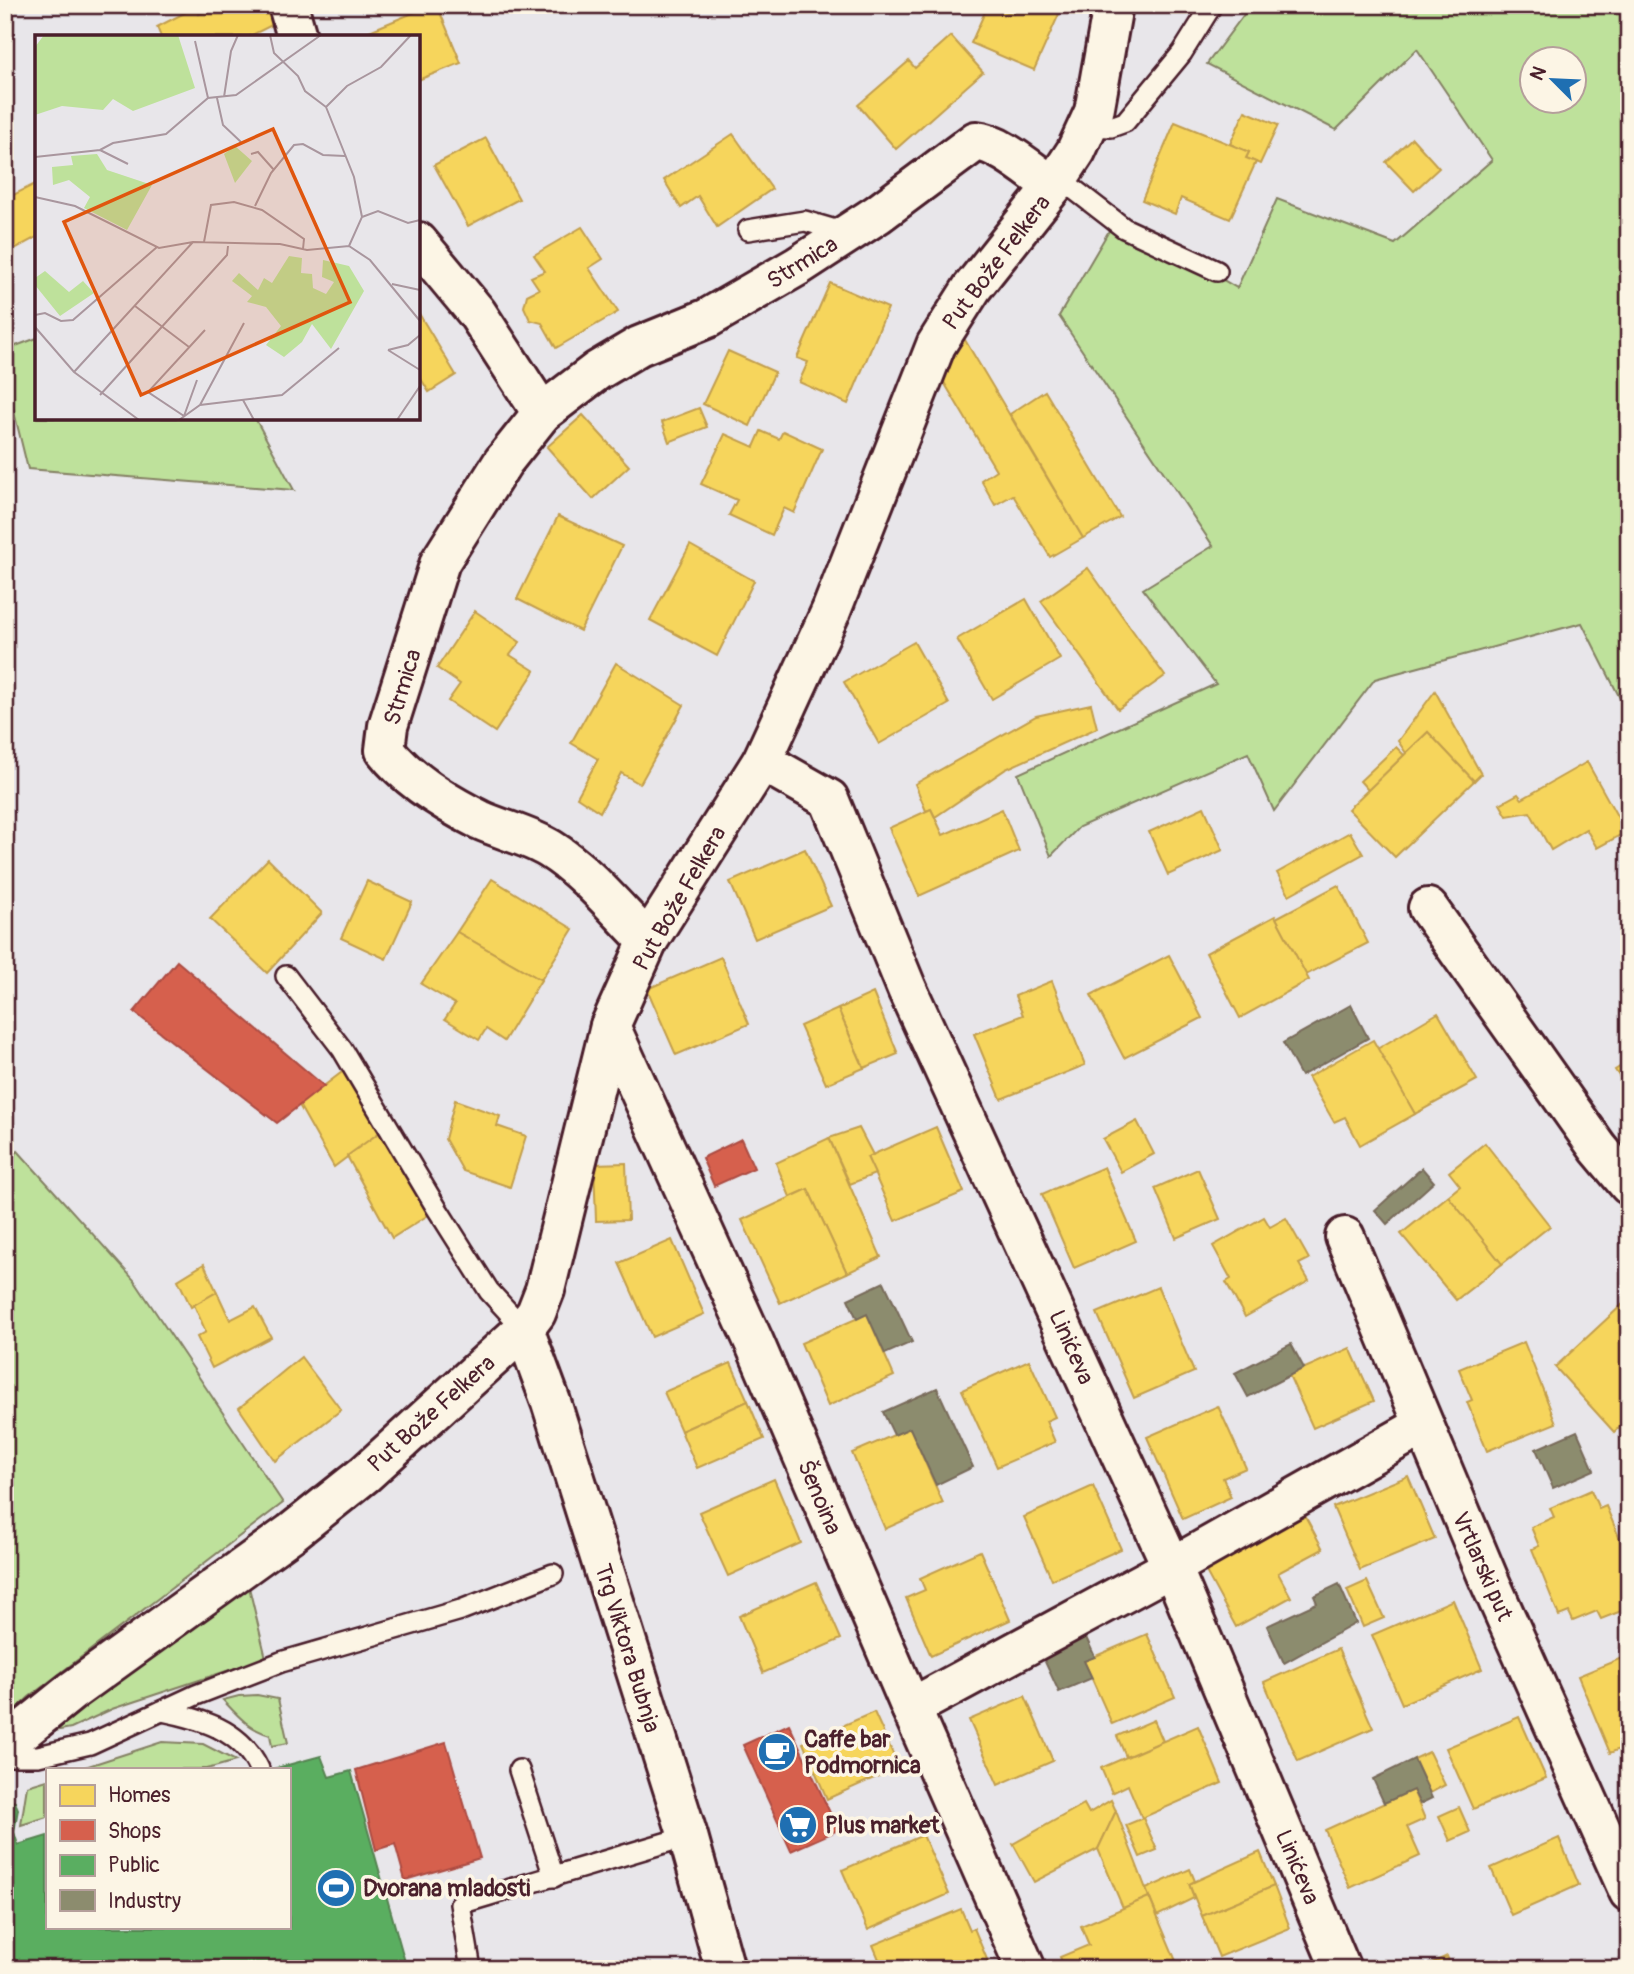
<svg xmlns="http://www.w3.org/2000/svg" width="1634" height="1974" font-family="Pangolin,sans-serif">
<rect width="100%" height="100%" fill="#e8e6ea"/>
<filter id="ink" filterUnits="userSpaceOnUse"><feTurbulence type="fractalNoise" baseFrequency=".0143" numOctaves="2"/><feDisplacementMap in="SourceGraphic" scale="14" xChannelSelector="R" yChannelSelector="G"/><feConvolveMatrix kernelMatrix="1 2 1 2 8 2 1 2 1" color-interpolation-filters="sRGB"/></filter>
<g filter="url(#ink)">
<g fill="#bee19b" stroke="#848063" stroke-width="2" fill-rule="evenodd">
<path d="M 1251,5 L 1629,5 L 1629,716 L 1582,623 L 1375,679 L 1274,811 L 1248,753 L 1079,827 L 1051,856 L 1018,774 L 1216,684 L 1143,589 L 1213,546 L 1059,316 L 1117,217 L 1237,288 L 1277,199 L 1395,244 L 1492,160 L 1417,49 L 1336,130 L 1207,64 ZM 1532,60 L 1574,60 L 1574,102 L 1532,102 Z"/>
<path d="M 37,338 L 37,418 L 255,418 L 294,490 L 28,469 L 5,375 L 5,350 Z"/>
<path d="M 18,1151 L 134,1280 L 283,1503 L 29,1697 L 5,1720 L 5,1165 Z"/>
<path d="M 248,1583 L 266,1658 L 112,1709 L 71,1728 L 49,1732 Z"/>
<path d="M 257,1695 L 278,1699 L 288,1743 L 272,1746 L 270,1735 C 249,1729 238,1716 223,1700 L 239,1696 Z"/>
<path d="M 162,1742 L 203,1744 L 236,1761 L 207,1769 L 79,1769 Z"/>
<path d="M 47,1780 L 47,1817 L 21,1825 L 27,1786 Z"/>
</g>
<g fill="#f6d55c" stroke="#c29e4d" stroke-width="2">
<path d="M 216,5 L 280,5 L 286,18 L 248,37 L 161,37 L 157,27 L 196,7 L 199,14 Z"/>
<path d="M 432,5 L 437,5 L 461,63 L 418,80 L 418,37 L 355,37 Z"/>
<path d="M 988,5 L 1013,14 L 1017,5 L 1063,5 L 1034,70 L 971,43 Z"/>
<path d="M 951,36 L 983,72 L 896,149 L 858,105 L 909,61 L 915,68 Z"/>
<path d="M 1245,111 L 1278,125 L 1260,164 L 1246,158 L 1249,152 L 1230,144 Z"/>
<path d="M 1175,122 L 1249,152 L 1246,158 L 1256,162 L 1230,219 L 1181,198 L 1175,214 L 1142,200 Z"/>
<path d="M 733,134 L 772,189 L 717,227 L 698,196 L 681,208 L 664,180 Z"/>
<path d="M 486,138 L 519,199 L 468,226 L 434,165 Z"/>
<path d="M 1412,138 L 1439,168 L 1414,191 L 1386,162 Z"/>
<path d="M 37,183 L 37,237 L 7,253 L 5,248 L 5,199 Z"/>
<path d="M 582,227 L 603,259 L 589,268 L 618,312 L 556,348 L 542,323 L 530,320 L 524,307 L 527,295 L 539,289 L 531,277 L 545,271 L 534,255 Z"/>
<path d="M 830,283 L 888,308 L 848,404 L 799,382 L 808,362 L 797,358 Z"/>
<path d="M 418,312 L 456,375 L 429,392 L 418,374 Z"/>
<path d="M 962,335 L 1083,538 L 1050,557 L 1013,495 L 995,505 L 981,480 L 996,470 L 942,379 Z"/>
<path d="M 728,351 L 775,372 L 750,426 L 703,404 Z"/>
<path d="M 1045,391 L 1120,517 L 1083,538 L 1010,414 Z"/>
<path d="M 699,408 L 707,427 L 669,442 L 662,422 Z"/>
<path d="M 583,415 L 629,466 L 593,499 L 547,447 Z"/>
<path d="M 761,431 L 779,439 L 783,431 L 822,449 L 794,513 L 784,508 L 772,535 L 729,515 L 737,500 L 701,484 L 725,434 L 754,447 Z"/>
<path d="M 558,516 L 622,546 L 580,631 L 517,599 Z"/>
<path d="M 690,545 L 754,581 L 717,656 L 650,620 Z"/>
<path d="M 1088,568 L 1165,676 L 1118,709 L 1041,601 Z"/>
<path d="M 1026,599 L 1060,659 L 992,699 L 957,639 Z"/>
<path d="M 475,611 L 520,642 L 510,655 L 535,671 L 495,732 L 448,701 L 460,684 L 437,668 Z"/>
<path d="M 914,642 L 949,704 L 879,744 L 844,682 Z"/>
<path d="M 616,663 L 684,705 L 640,784 L 621,773 L 600,812 L 577,797 L 598,759 L 571,743 Z"/>
<path d="M 1435,691 L 1481,774 L 1474,781 L 1428,732 L 1406,753 L 1398,741 Z"/>
<path d="M 1091,704 L 1097,728 L 1006,769 L 935,817 L 931,809 L 926,811 L 915,784 L 1036,716 Z"/>
<path d="M 1428,732 L 1474,781 L 1395,857 L 1348,809 Z"/>
<path d="M 1396,747 L 1404,755 L 1368,790 L 1360,781 Z"/>
<path d="M 1587,762 L 1626,832 L 1597,848 L 1586,829 L 1551,850 L 1530,812 L 1507,816 L 1500,804 L 1518,794 L 1522,799 Z"/>
<path d="M 1204,807 L 1223,850 L 1168,875 L 1149,832 Z"/>
<path d="M 931,809 L 943,835 L 1002,809 L 1019,851 L 919,896 L 889,828 Z"/>
<path d="M 1350,832 L 1363,854 L 1289,895 L 1277,873 Z"/>
<path d="M 805,849 L 831,906 L 755,939 L 730,882 Z"/>
<path d="M 268,859 L 322,913 L 267,973 L 210,919 Z"/>
<path d="M 492,879 L 573,929 L 541,980 L 457,932 Z"/>
<path d="M 367,881 L 412,902 L 386,959 L 341,938 Z"/>
<path d="M 1338,885 L 1368,943 L 1306,975 L 1276,918 Z"/>
<path d="M 1275,916 L 1309,980 L 1240,1018 L 1206,953 Z"/>
<path d="M 457,932 L 541,980 L 504,1041 L 486,1029 L 479,1040 L 445,1019 L 455,1004 L 421,984 Z"/>
<path d="M 1169,955 L 1202,1018 L 1124,1058 L 1091,995 Z"/>
<path d="M 721,957 L 749,1024 L 676,1055 L 647,989 Z"/>
<path d="M 1052,981 L 1085,1065 L 1001,1099 L 974,1034 L 1023,1015 L 1015,996 Z"/>
<path d="M 873,993 L 898,1054 L 864,1068 L 838,1009 Z"/>
<path d="M 838,1009 L 864,1068 L 826,1084 L 800,1026 Z"/>
<path d="M 1438,1013 L 1477,1080 L 1415,1114 L 1377,1049 Z"/>
<path d="M 1373,1040 L 1415,1114 L 1360,1145 L 1345,1117 L 1334,1122 L 1308,1077 Z"/>
<path d="M 1629,1061 L 1629,1091 L 1615,1070 Z"/>
<path d="M 346,1069 L 383,1130 L 334,1167 L 299,1105 Z"/>
<path d="M 455,1100 L 500,1116 L 497,1126 L 526,1136 L 510,1187 L 463,1171 L 445,1139 Z"/>
<path d="M 1137,1121 L 1154,1154 L 1121,1172 L 1103,1139 Z"/>
<path d="M 936,1127 L 964,1192 L 895,1221 L 867,1157 Z"/>
<path d="M 859,1128 L 873,1155 L 867,1157 L 875,1174 L 850,1184 L 829,1138 Z"/>
<path d="M 383,1130 L 430,1214 L 392,1238 L 347,1156 Z"/>
<path d="M 829,1138 L 881,1257 L 847,1273 L 808,1189 L 790,1197 L 776,1163 Z"/>
<path d="M 1485,1143 L 1550,1226 L 1502,1264 L 1448,1196 L 1460,1186 L 1449,1172 Z"/>
<path d="M 626,1163 L 628,1220 L 596,1221 L 594,1164 Z"/>
<path d="M 1104,1167 L 1136,1241 L 1074,1268 L 1042,1194 Z"/>
<path d="M 1198,1169 L 1220,1219 L 1176,1238 L 1155,1188 Z"/>
<path d="M 808,1189 L 847,1273 L 780,1303 L 742,1220 Z"/>
<path d="M 1448,1196 L 1502,1264 L 1456,1300 L 1401,1234 Z"/>
<path d="M 1264,1217 L 1270,1227 L 1286,1218 L 1309,1259 L 1299,1264 L 1309,1281 L 1245,1317 L 1226,1282 L 1231,1279 L 1213,1246 Z"/>
<path d="M 672,1240 L 704,1314 L 652,1337 L 619,1263 Z"/>
<path d="M 204,1264 L 217,1292 L 191,1307 L 178,1280 Z"/>
<path d="M 1158,1287 L 1194,1372 L 1134,1398 L 1097,1313 Z"/>
<path d="M 217,1292 L 230,1320 L 255,1307 L 271,1337 L 212,1368 L 197,1337 L 206,1332 L 194,1305 Z"/>
<path d="M 1624,1303 L 1629,1309 L 1629,1418 L 1614,1432 L 1555,1367 Z"/>
<path d="M 867,1314 L 894,1376 L 828,1406 L 801,1343 Z"/>
<path d="M 1524,1342 L 1556,1423 L 1487,1451 L 1467,1402 L 1472,1400 L 1459,1369 Z"/>
<path d="M 1350,1348 L 1374,1401 L 1313,1428 L 1289,1375 Z"/>
<path d="M 301,1357 L 341,1410 L 275,1461 L 239,1408 Z"/>
<path d="M 1029,1360 L 1055,1417 L 1046,1421 L 1055,1442 L 997,1467 L 962,1390 Z"/>
<path d="M 731,1363 L 748,1401 L 681,1431 L 664,1392 Z"/>
<path d="M 748,1401 L 764,1439 L 697,1468 L 681,1431 Z"/>
<path d="M 1218,1406 L 1246,1468 L 1223,1478 L 1231,1497 L 1183,1519 L 1147,1437 Z"/>
<path d="M 910,1428 L 943,1503 L 885,1529 L 852,1453 Z"/>
<path d="M 1408,1476 L 1435,1539 L 1360,1570 L 1333,1507 Z"/>
<path d="M 774,1479 L 801,1543 L 728,1576 L 699,1512 Z"/>
<path d="M 1093,1486 L 1121,1549 L 1052,1580 L 1024,1517 Z"/>
<path d="M 1591,1490 L 1599,1509 L 1606,1506 L 1629,1561 L 1629,1608 L 1601,1619 L 1597,1611 L 1573,1621 L 1569,1612 L 1559,1616 L 1532,1549 L 1539,1546 L 1531,1527 L 1554,1517 L 1550,1508 Z"/>
<path d="M 1297,1501 L 1323,1549 L 1278,1573 L 1291,1597 L 1236,1627 L 1197,1555 Z"/>
<path d="M 980,1551 L 1010,1620 L 931,1656 L 906,1598 L 925,1590 L 920,1578 Z"/>
<path d="M 1367,1581 L 1384,1618 L 1363,1627 L 1347,1590 Z"/>
<path d="M 816,1582 L 841,1639 L 763,1673 L 739,1616 Z"/>
<path d="M 1453,1600 L 1482,1669 L 1402,1704 L 1372,1635 Z"/>
<path d="M 1147,1634 L 1175,1697 L 1112,1724 L 1084,1661 Z"/>
<path d="M 1338,1649 L 1373,1728 L 1298,1761 L 1264,1682 Z"/>
<path d="M 1629,1655 L 1629,1745 L 1610,1753 L 1578,1676 Z"/>
<path d="M 1025,1696 L 1053,1761 L 998,1785 L 969,1720 Z"/>
<path d="M 874,1712 L 899,1767 L 827,1799 L 803,1743 Z"/>
<path d="M 1519,1717 L 1546,1778 L 1473,1809 L 1446,1748 Z"/>
<path d="M 1154,1720 L 1163,1741 L 1126,1757 L 1117,1736 Z"/>
<path d="M 1198,1726 L 1222,1783 L 1142,1818 L 1128,1785 L 1112,1793 L 1101,1768 Z"/>
<path d="M 1429,1752 L 1445,1785 L 1430,1793 L 1414,1759 Z"/>
<path d="M 1413,1790 L 1425,1819 L 1407,1827 L 1420,1856 L 1350,1888 L 1325,1830 Z"/>
<path d="M 1111,1800 L 1116,1811 L 1098,1849 L 1034,1882 L 1013,1844 L 1084,1804 L 1089,1813 Z"/>
<path d="M 1459,1807 L 1470,1832 L 1450,1841 L 1439,1816 Z"/>
<path d="M 1116,1811 L 1149,1897 L 1123,1908 L 1098,1849 Z"/>
<path d="M 1143,1818 L 1157,1850 L 1140,1857 L 1126,1825 Z"/>
<path d="M 923,1835 L 949,1894 L 868,1930 L 842,1870 Z"/>
<path d="M 1559,1838 L 1579,1885 L 1511,1915 L 1491,1868 Z"/>
<path d="M 1260,1852 L 1274,1886 L 1202,1916 L 1189,1884 Z"/>
<path d="M 1190,1869 L 1195,1881 L 1189,1884 L 1194,1898 L 1157,1916 L 1146,1889 Z"/>
<path d="M 1274,1886 L 1290,1928 L 1219,1957 L 1202,1916 Z"/>
<path d="M 1149,1897 L 1176,1961 L 1158,1969 L 1065,1969 L 1060,1957 L 1089,1945 L 1081,1926 Z"/>
<path d="M 961,1909 L 970,1930 L 974,1928 L 991,1969 L 883,1969 L 873,1945 Z"/>
<path d="M 1447,1956 L 1452,1969 L 1419,1969 Z"/>
</g>
<g fill="#d6604d" stroke="#ac4c43" stroke-width="2">
<path d="M 177,961 L 324,1086 L 277,1123 L 134,1012 Z"/>
<path d="M 741,1139 L 754,1168 L 714,1186 L 702,1158 Z"/>
<path d="M 789,1724 L 838,1830 L 791,1851 L 743,1745 Z"/>
<path d="M 446,1742 L 480,1858 L 405,1880 L 395,1844 L 376,1850 L 356,1770 Z"/>
</g>
<path fill="#5aae61" stroke="#558351" stroke-width="2" d="M 321,1756 L 329,1777 L 351,1771 L 407,1969 L 5,1969 L 5,1798 L 15,1802 L 18,1809 L 14,1832 L 18,1845 L 47,1836 L 47,1927 L 289,1927 L 289,1769 L 273,1769 Z"/>
<g fill="#8c8c6e" stroke="#786b5a" stroke-width="2">
<path d="M 1351,1005 L 1368,1038 L 1301,1076 L 1283,1043 Z"/>
<path d="M 1422,1168 L 1434,1182 L 1387,1224 L 1375,1210 Z"/>
<path d="M 884,1282 L 912,1342 L 885,1354 L 867,1314 L 857,1319 L 848,1299 Z"/>
<path d="M 1291,1344 L 1304,1368 L 1248,1397 L 1235,1373 Z"/>
<path d="M 937,1388 L 973,1467 L 936,1485 L 910,1428 L 894,1435 L 883,1412 Z"/>
<path d="M 1577,1431 L 1594,1470 L 1553,1488 L 1536,1449 Z"/>
<path d="M 1339,1584 L 1356,1623 L 1284,1663 L 1267,1626 L 1317,1603 L 1314,1596 Z"/>
<path d="M 1083,1631 L 1095,1657 L 1084,1661 L 1092,1678 L 1059,1692 L 1040,1651 Z"/>
<path d="M 1414,1759 L 1432,1798 L 1420,1804 L 1413,1790 L 1384,1803 L 1373,1779 Z"/>
</g>
<g fill="none" stroke-linecap="round" stroke-linejoin="round">
<g stroke="#4a1f2b" stroke-width="24">
<g id="service">
<path d="M 1088,126 L 1111,127 L 1125,122 L 1182,53 L 1212,5"/>
<path d="M 1058,177 L 1124,228 L 1217,271"/>
<path d="M 748,230 L 805,221 L 846,233"/>
<path d="M 286,976 L 342,1049 L 436,1207 L 489,1291 L 524,1329"/>
<path d="M 162,1711 C 201,1719 241,1729 259,1769"/>
<path d="M 5,1756 L 38,1756 L 90,1744 L 196,1695 L 281,1662 L 461,1610 L 553,1574"/>
<path d="M 519,1770 L 554,1877"/>
<path d="M 471,1969 L 460,1904 L 688,1836"/>
</g>
</g>
<g stroke="#4a1f2b" stroke-width="44">
<g id="minor">
<path d="M 288,5 L 297,37"/>
<path d="M 418,242 L 477,313 L 542,413"/>
<path d="M 762,761 L 829,799 L 907,989 L 1172,1567 L 1341,1969"/>
<path d="M 1428,908 L 1598,1148 L 1629,1185"/>
<path d="M 648,941 C 617,910 587,872 550,849 C 529,836 502,830 480,820 C 446,803 408,780 385,750 L 388,726 L 440,562 L 503,462 L 542,413 L 597,371 L 639,346 L 708,318 L 798,266 L 878,214 L 976,141 C 1000,143 1032,172 1053,186"/>
<path d="M 610,1026 L 754,1342 L 911,1708 L 1026,1969"/>
<path d="M 1345,1237 L 1489,1580 L 1629,1892"/>
<path d="M 524,1329 L 551,1402 L 688,1836 L 725,1969"/>
<path d="M 911,1708 L 1172,1567 L 1422,1426"/>
<path d="M 5,1745 L 72,1691 L 291,1533 L 365,1474 L 524,1329 L 536,1313 L 545,1290 L 610,1026 L 648,941 L 762,761 L 831,611 L 936,345 L 972,288 L 1053,186 L 1076,151 L 1094,112 L 1113,5"/>
</g>
</g>
<use href="#service" stroke="#fcf5e5" stroke-width="19"/>
<use href="#minor" stroke="#fcf5e5" stroke-width="38"/>
</g>
</g>
<defs>
<g id="cafe-disc" transform="scale(2.0125)"><circle r="9.5" fill="#1f6fb2" stroke="#fcf5e5"/><path d="M-5.5-4.5H6V0H3Q3 3.5 0 3.5H-2.5Q-5.5 3.5-5.5 0ZM3-3.2v2h1.7v-2ZM-6 4.5H4V6H-6Z" fill="#fff"/></g>
<g id="supermarket-disc" transform="scale(2.0125)"><circle r="9.5" fill="#1f6fb2" stroke="#fcf5e5"/><path d="M-6-5.5h2.5l.6 2H6L4.5 2H-2.5L-4.4-4H-6ZM-1.5 3.2a1.3 1.3 0 1 0 .1 0ZM3 3.2a1.3 1.3 0 1 0 .1 0Z" fill="#fff"/></g>
<g id="stadium-disc" transform="scale(2.0125)"><circle r="9.5" fill="#1f6fb2" stroke="#fcf5e5"/><path d="M0-5a6.5 5 0 1 0 0 10a6.5 5 0 1 0 0-10ZM-3.5-1.8h7v3.6h-7Z" fill="#fff"/></g>
</defs>
<g fill-rule="evenodd">
<use href="#cafe-disc" x="777" y="1752"/>
<use href="#supermarket-disc" x="798" y="1825"/>
<use href="#stadium-disc" x="336" y="1888"/>
</g>
<g text-anchor="middle" stroke-width="7" stroke-linejoin="round" paint-order="stroke">
<g font-size="23" fill="#4a1f2b" stroke="#fcf5e5">
<text transform="translate(802 262) rotate(-32)" y="8">Strmica</text>
<text transform="translate(996 262) rotate(-53)" y="8">Put Bože Felkera</text>
<text transform="translate(402 687) rotate(-73)" y="8">Strmica</text>
<text transform="translate(679 898) rotate(-60)" y="8">Put Bože Felkera</text>
<text transform="translate(1072 1347) rotate(66)" y="8">Linićeva</text>
<text transform="translate(431 1413) rotate(-42)" y="8">Put Bože Felkera</text>
<text transform="translate(820 1497) rotate(67)" y="8">Šenoina</text>
<text transform="translate(1483 1566) rotate(66)" y="8">Vrtlarski put</text>
<text transform="translate(628 1648) rotate(73)" y="8">Trg Viktora Bubnja</text>
<text transform="translate(1298 1867) rotate(67)" y="8">Linićeva</text>
</g>
<g font-size="23" font-weight="bold" fill="#4a1f2b" stroke="#fcf5e5" text-anchor="start">
<text x="804" y="1747">Caffe bar<tspan x="804" dy="26">Podmornica</tspan></text>
<text x="825" y="1833">Plus market</text>
<text x="363" y="1896">Dvorana mladosti</text>
</g>
</g>
<g transform="translate(35 35)">
<rect width="385" height="385" fill="#e8e6ea"/>
<path d="M 9,0 L 143,0 L 160,53 L 98,76 L 78,64 L 68,75 L 27,71 L 0,80 L 0,12 ZM 200,111 L 217,126 L 200,148 L 189,119 ZM 62,119 L 72,135 L 117,150 L 92,195 L 49,173 L 55,162 L 34,145 L 18,150 L 17,132 L 38,130 L 36,121 ZM 254,221 L 267,223 L 266,238 L 277,239 L 278,253 L 291,259 L 299,247 L 287,242 L 288,225 L 314,231 L 329,256 L 296,314 L 277,289 L 267,307 L 249,322 L 231,310 L 246,291 L 231,272 L 212,267 L 217,261 L 197,246 L 204,238 L 223,255 L 229,243 L 237,248 ZM 10,236 L 34,257 L 48,246 L 59,258 L 25,281 L 0,250 L 0,243 Z" fill="#bee19b"/>
<path fill="none" stroke="#a9969e" stroke-width="2" d="M 235,0 L 239,18 L 263,41 L 270,56 L 291,72M 160,6 L 173,63M 189,62 L 196,16 L 203,0M 182,63 L 188,90 L 206,107M 291,72 L 319,142 L 327,182 L 314,211M 291,72 L 312,51 L 346,32 L 376,0M 65,115 L 93,129M 216,119 L 223,117 L 239,135M 0,122 L 65,115 L 78,108 L 131,99 L 173,63 L 201,60 L 286,0M 0,162 L 40,171 L 124,213 L 158,207 L 245,209 L 272,215 L 314,211 L 335,225 L 385,286M 220,171 L 236,138 L 259,110 L 268,109 L 288,120 L 310,121M 327,182 L 343,176 L 373,188 L 385,185M 169,207 L 176,170 L 199,167 L 227,175 L 269,204 L 268,214M 357,249 L 385,255M 100,271 L 154,312M 0,280 L 10,278 L 26,286 L 38,285 L 122,212M 0,292 L 39,337 L 104,385M 353,315 L 385,335M 353,315 L 373,310 L 385,300M 39,337 L 158,207M 162,345 L 149,381 L 113,357 L 170,295M 65,360 L 192,220 L 193,211M 208,365 L 219,385M 165,370 L 209,288M 144,385 L 165,370 L 247,360 L 304,313M 362,385 L 385,351"/>
<path fill="#e0560e" fill-opacity="0.15" stroke="#e0560e" stroke-width="3.5" d="M 238,94 L 315,267 L 106,360 L 29,187 Z"/>
<rect width="385" height="385" fill="none" stroke="#4a1f2b" stroke-width="3.5"/>
</g>
<rect width="1634" height="1974" fill="none" stroke="#fcf5e5" stroke-width="28"/>
<rect x="14" y="14" width="1606" height="1946" fill="none" stroke="#4a1f2b" stroke-width="2.5" filter="url(#ink)"/>
<rect x="46" y="1768" width="245" height="161" fill="#fcf5e5" stroke="#b59f9b" stroke-width="2"/>
<rect x="60" y="1785" width="35" height="21" fill="#f6d55c" stroke="#b59f9b" stroke-width="2"/>
<text x="108" y="1802" font-size="21" fill="#4a1f2b">Homes</text>
<rect x="60" y="1820" width="35" height="21" fill="#d6604d" stroke="#b59f9b" stroke-width="2"/>
<text x="108" y="1838" font-size="21" fill="#4a1f2b">Shops</text>
<rect x="60" y="1855" width="35" height="21" fill="#5aae61" stroke="#b59f9b" stroke-width="2"/>
<text x="108" y="1872" font-size="21" fill="#4a1f2b">Public</text>
<rect x="60" y="1890" width="35" height="21" fill="#8c8c6e" stroke="#b59f9b" stroke-width="2"/>
<text x="108" y="1908" font-size="21" fill="#4a1f2b">Industry</text>
<g transform="translate(1553 80) rotate(294)"><circle r="33" fill="#fcf5e5" stroke="#b59f9b" stroke-width="2"/>
<path d="M0-5L12 26L0 18L-12 26Z" fill="#1f6fb2"/>
<text y="-10" font-size="19" font-weight="bold" text-anchor="middle" fill="#4a1f2b">N</text>
</g>
</svg>
